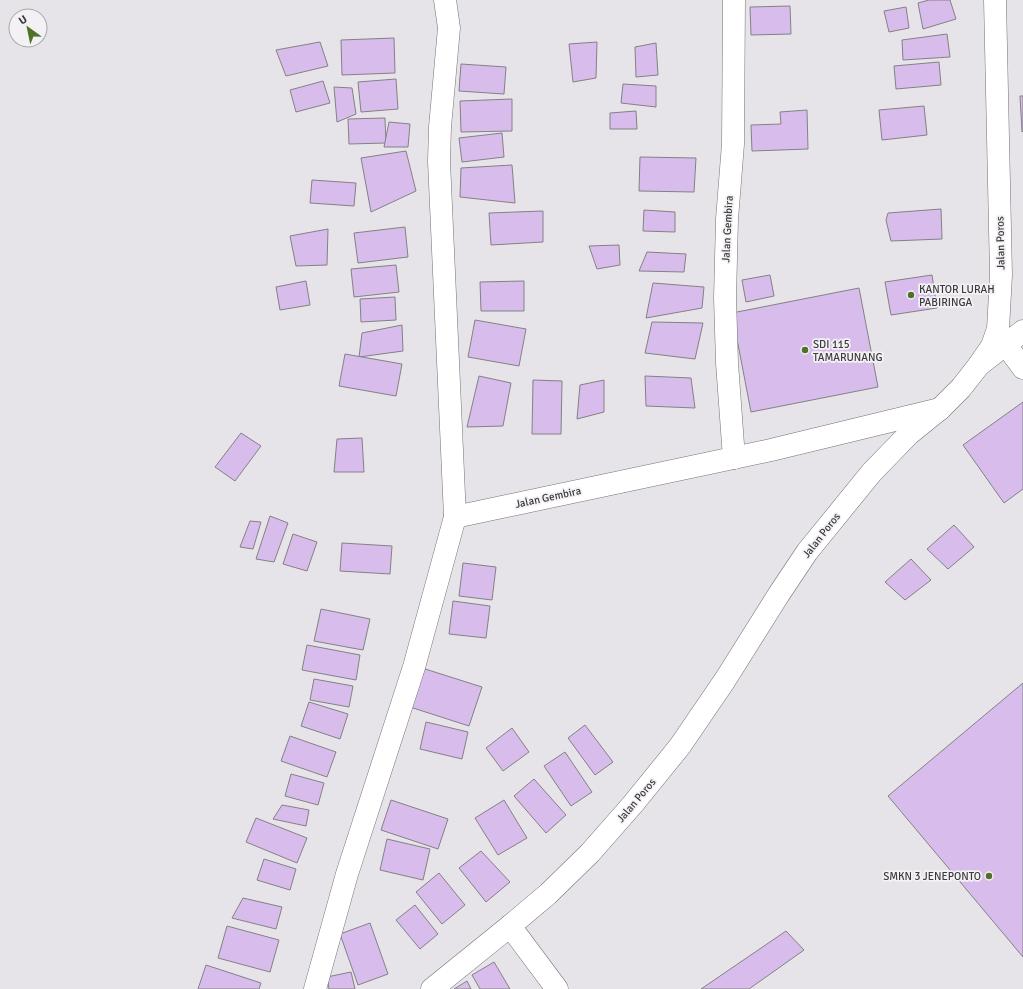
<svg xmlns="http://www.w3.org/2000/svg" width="1023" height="989" font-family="Signika,sans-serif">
<rect width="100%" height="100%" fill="#e6e4e8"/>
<g fill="#d8bdec" stroke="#838185">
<path d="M 929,0 L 950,0 L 956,19 L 923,29 L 918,3 Z"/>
<path d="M 790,6 L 791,34 L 751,35 L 750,7 Z"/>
<path d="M 906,7 L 909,28 L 889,32 L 884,11 Z"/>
<path d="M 947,34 L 950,57 L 903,60 L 902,40 Z"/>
<path d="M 394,38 L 395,73 L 342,75 L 341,40 Z"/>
<path d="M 320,42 L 328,66 L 286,76 L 276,50 Z"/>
<path d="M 597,42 L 596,78 L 573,82 L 569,44 Z"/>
<path d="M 656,43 L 658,75 L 636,77 L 635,47 Z"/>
<path d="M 939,62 L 941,85 L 896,89 L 894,66 Z"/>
<path d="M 461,64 L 506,67 L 504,94 L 459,91 Z"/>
<path d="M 396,79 L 398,109 L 361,112 L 358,82 Z"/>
<path d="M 323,81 L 330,103 L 296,112 L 290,90 Z"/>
<path d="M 623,84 L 656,86 L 656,107 L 621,103 Z"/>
<path d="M 334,87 L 352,88 L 356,114 L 337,122 Z"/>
<path d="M 1020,96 L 1023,96 L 1023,131 L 1022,132 Z"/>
<path d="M 512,99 L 512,131 L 461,132 L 460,101 Z"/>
<path d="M 924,106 L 927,135 L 882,140 L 879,110 Z"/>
<path d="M 807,110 L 808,149 L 752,151 L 751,125 L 781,124 L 780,112 Z"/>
<path d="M 636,111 L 637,129 L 610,129 L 610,113 Z"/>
<path d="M 385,118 L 386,143 L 349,144 L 348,119 Z"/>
<path d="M 389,122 L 410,124 L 408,147 L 384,147 Z"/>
<path d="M 502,133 L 504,157 L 462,162 L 459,138 Z"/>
<path d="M 406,151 L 416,191 L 371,212 L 361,158 Z"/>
<path d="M 640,157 L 696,158 L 694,192 L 639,191 Z"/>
<path d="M 512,165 L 515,203 L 460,197 L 461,168 Z"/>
<path d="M 312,180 L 356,183 L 354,206 L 310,203 Z"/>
<path d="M 941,209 L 942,239 L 891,241 L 886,220 L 888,213 Z"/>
<path d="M 644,210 L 675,212 L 675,232 L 643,231 Z"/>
<path d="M 543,211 L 543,242 L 491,245 L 489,213 Z"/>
<path d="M 405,227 L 408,257 L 358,263 L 354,233 Z"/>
<path d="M 328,229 L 327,265 L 296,266 L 290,236 Z"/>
<path d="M 619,245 L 620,265 L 597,269 L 589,246 Z"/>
<path d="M 647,252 L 686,254 L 684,272 L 639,271 Z"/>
<path d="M 396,265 L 399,292 L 354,297 L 351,269 Z"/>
<path d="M 770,275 L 774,296 L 746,302 L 742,280 Z"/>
<path d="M 932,275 L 937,308 L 891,315 L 885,282 Z"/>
<path d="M 306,281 L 310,305 L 280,310 L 276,287 Z"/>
<path d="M 524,281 L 524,311 L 481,311 L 480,282 Z"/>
<path d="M 653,283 L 704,287 L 702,308 L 646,318 Z"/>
<path d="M 859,288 L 878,387 L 751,412 L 732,313 Z"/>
<path d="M 395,297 L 396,320 L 361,322 L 360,299 Z"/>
<path d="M 475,320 L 526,329 L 519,366 L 468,357 Z"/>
<path d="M 652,322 L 703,323 L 695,359 L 645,353 Z"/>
<path d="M 402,325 L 403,351 L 359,357 L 362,333 Z"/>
<path d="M 345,354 L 402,364 L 396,396 L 339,386 Z"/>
<path d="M 479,376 L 511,383 L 503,426 L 467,427 Z"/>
<path d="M 645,376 L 691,378 L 695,408 L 646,406 Z"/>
<path d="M 533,380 L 562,381 L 561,434 L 532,434 Z"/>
<path d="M 604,380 L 604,412 L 577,419 L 580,385 Z"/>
<path d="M 1023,402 L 1023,489 L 1004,503 L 963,445 Z"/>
<path d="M 241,433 L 261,446 L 235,481 L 215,467 Z"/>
<path d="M 362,438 L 364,472 L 334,472 L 337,439 Z"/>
<path d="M 270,516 L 288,523 L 274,562 L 256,559 Z"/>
<path d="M 250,521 L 261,522 L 253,549 L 240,547 Z"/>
<path d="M 954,525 L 974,547 L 948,569 L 927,549 Z"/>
<path d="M 293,534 L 317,542 L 307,571 L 283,564 Z"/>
<path d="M 342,543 L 392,546 L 390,574 L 340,571 Z"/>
<path d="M 911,559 L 931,580 L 905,600 L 885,582 Z"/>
<path d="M 463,563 L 496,567 L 492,600 L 459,596 Z"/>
<path d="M 453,601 L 490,606 L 486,638 L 449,634 Z"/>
<path d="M 321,609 L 370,619 L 363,650 L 314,641 Z"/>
<path d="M 307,645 L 360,655 L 356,680 L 302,670 Z"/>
<path d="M 422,668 L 482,687 L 469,726 L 410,707 Z"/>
<path d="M 314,679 L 353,686 L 349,707 L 310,700 Z"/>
<path d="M 1023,683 L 1023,957 L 888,796 Z"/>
<path d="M 309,702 L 348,714 L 340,739 L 301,726 Z"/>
<path d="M 426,722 L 468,732 L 462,759 L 420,749 Z"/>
<path d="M 585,725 L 613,762 L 595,775 L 568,738 Z"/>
<path d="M 512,728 L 529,752 L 503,771 L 486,748 Z"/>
<path d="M 290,736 L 336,752 L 327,777 L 281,761 Z"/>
<path d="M 565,752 L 592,792 L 571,806 L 544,766 Z"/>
<path d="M 291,774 L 324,783 L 318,805 L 285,796 Z"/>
<path d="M 534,779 L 566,815 L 546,833 L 514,796 Z"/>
<path d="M 391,800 L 448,819 L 438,849 L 381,830 Z"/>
<path d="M 504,800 L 527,838 L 498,855 L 475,818 Z"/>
<path d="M 282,805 L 309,810 L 306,826 L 273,819 Z"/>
<path d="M 256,818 L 307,838 L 297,863 L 246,842 Z"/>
<path d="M 387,839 L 430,849 L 423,880 L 380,870 Z"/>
<path d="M 481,851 L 510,882 L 486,902 L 459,868 Z"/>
<path d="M 264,859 L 296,869 L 290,890 L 257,880 Z"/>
<path d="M 439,873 L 465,905 L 442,924 L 416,892 Z"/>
<path d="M 243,898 L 282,907 L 276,929 L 232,918 Z"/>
<path d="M 415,905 L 438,934 L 420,949 L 396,920 Z"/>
<path d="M 370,923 L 388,974 L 358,985 L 340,934 Z"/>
<path d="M 227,926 L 279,940 L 270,972 L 218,958 Z"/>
<path d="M 786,931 L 804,950 L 749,989 L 701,989 Z"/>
<path d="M 494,962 L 510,989 L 480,989 L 472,975 Z"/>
<path d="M 206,965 L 261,983 L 259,989 L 198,989 Z"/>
<path d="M 351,972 L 355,989 L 329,989 L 327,977 Z"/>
<path d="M 467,981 L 471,989 L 454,989 Z"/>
</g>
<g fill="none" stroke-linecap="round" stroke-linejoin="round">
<g stroke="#737175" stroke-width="23">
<g id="street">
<path d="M 1006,345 L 1023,368"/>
<path d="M 979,365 L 1023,331"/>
<path d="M 734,458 L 727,363 L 725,298 L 727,219 L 733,144 L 734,0"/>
<path d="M 455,517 L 771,450 L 940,409"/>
<path d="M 510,926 L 557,989"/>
<path d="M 315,989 L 347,874 L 414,667 L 455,517 L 439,161 L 440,127 L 449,28 L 445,0"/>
</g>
</g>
<g stroke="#737175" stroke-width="23">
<path id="secondary" d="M 432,989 L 510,926 L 548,894 L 590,853 L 633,804 L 680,746 L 725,680 L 779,594 L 807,552 L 872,472 L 909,434 L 940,409 L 961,388 L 979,365 L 992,346 L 998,329 L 1001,275 L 995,0"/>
</g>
<use href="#street" stroke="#fff" stroke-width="22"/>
<use href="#secondary" stroke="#fff" stroke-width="22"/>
</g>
<g fill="#4f712a" stroke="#f4f1f5" stroke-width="1.5">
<circle cx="911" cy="295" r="4"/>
<circle cx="805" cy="350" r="4"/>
<circle cx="989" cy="876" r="4"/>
</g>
<g text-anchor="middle" stroke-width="3.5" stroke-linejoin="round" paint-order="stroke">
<g font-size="11" fill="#3b3a3c" stroke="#f4f1f5">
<text transform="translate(727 229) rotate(-87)" y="4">Jalan Gembira</text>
<text transform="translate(1000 243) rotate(-91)" y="4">Jalan Poros</text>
<text transform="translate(548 497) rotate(-12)" y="4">Jalan Gembira</text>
<text transform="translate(821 535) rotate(-52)" y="4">Jalan Poros</text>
<text transform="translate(636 800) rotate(-50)" y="4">Jalan Poros</text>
</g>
<g font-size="11" fill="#3b3a3c" stroke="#f4f1f5" text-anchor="start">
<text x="919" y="293">KANTOR LURAH<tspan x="919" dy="13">PABIRINGA</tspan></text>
<text x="813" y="348">SDI 115<tspan x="813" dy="13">TAMARUNANG</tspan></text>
<text x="981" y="880" text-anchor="end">SMKN 3 JENEPONTO</text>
</g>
</g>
<g transform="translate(28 28) rotate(327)"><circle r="19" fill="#f4f1f5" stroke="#aaa8ab"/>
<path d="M0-3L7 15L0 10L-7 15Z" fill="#4f712a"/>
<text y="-6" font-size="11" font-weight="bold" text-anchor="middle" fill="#3b3a3c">U</text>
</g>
</svg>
